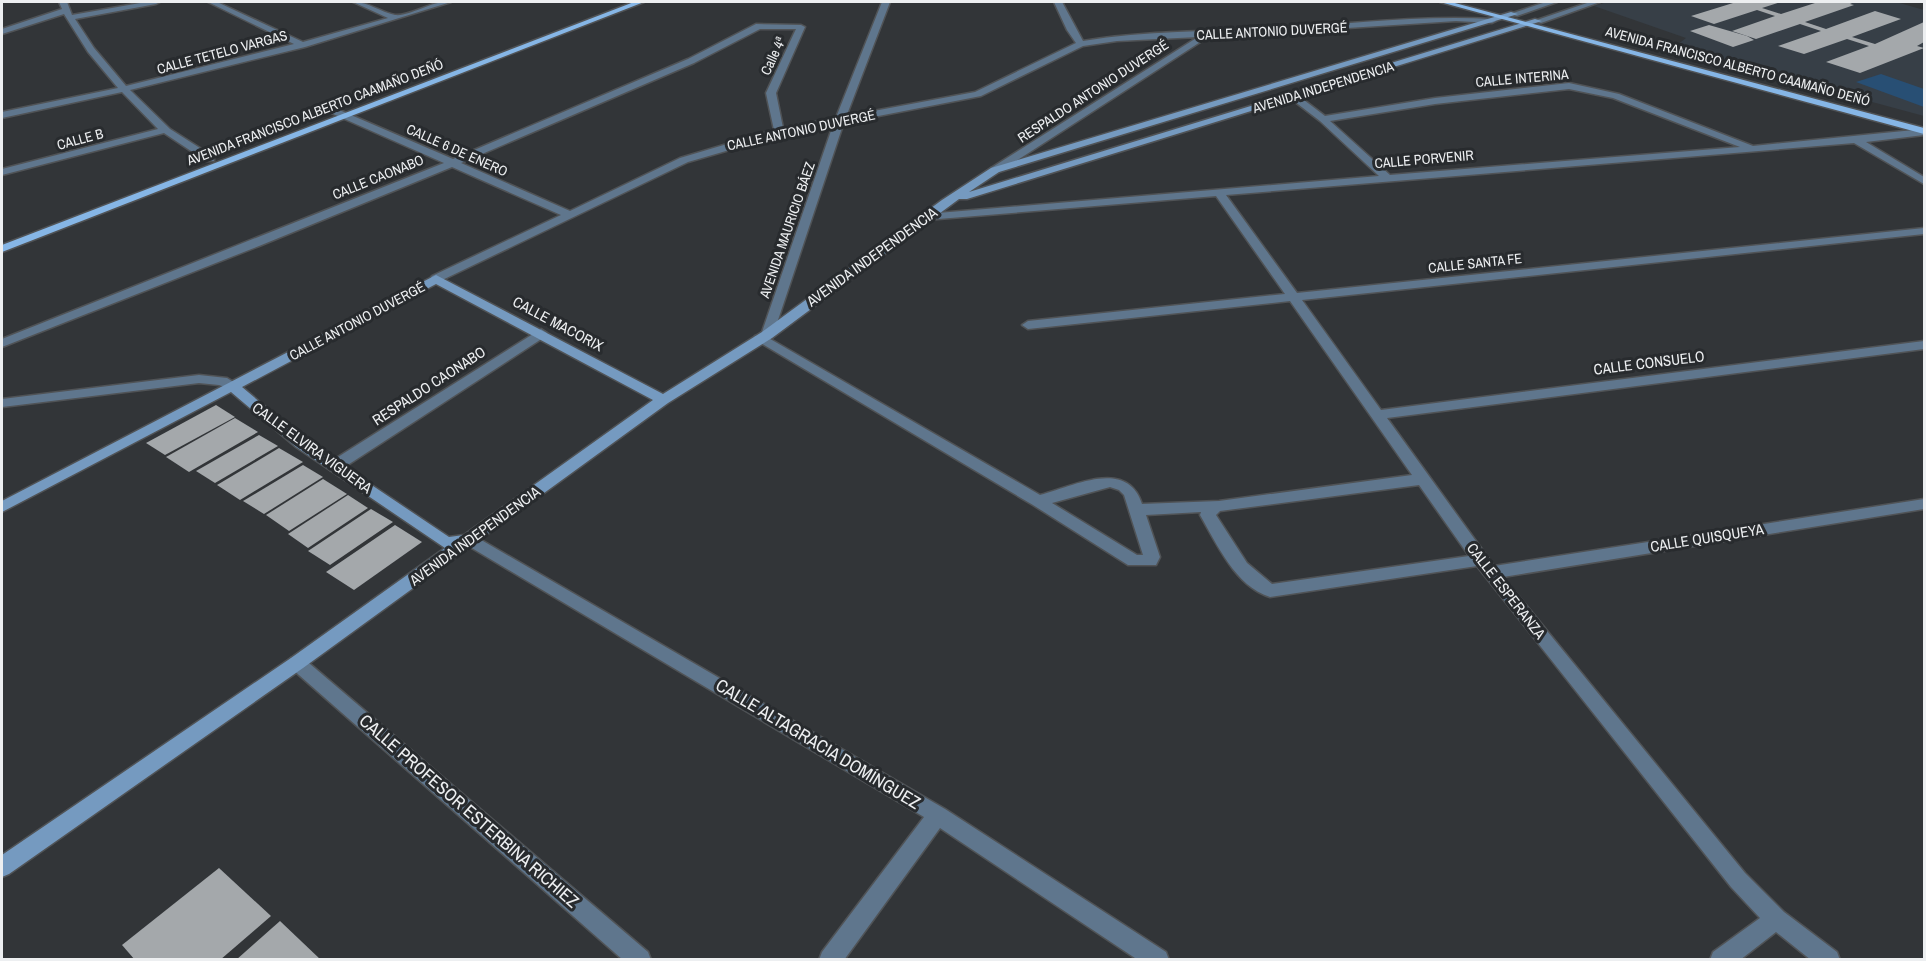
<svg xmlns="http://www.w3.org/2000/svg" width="1926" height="961" font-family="'Archivo Narrow',sans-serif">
<rect width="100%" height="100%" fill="#323538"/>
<path fill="#373f47" d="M 1607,2 L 1896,2 L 1924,10 L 1924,116 L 1673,48 L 1686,38 L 1594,6 Z"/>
<path fill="#284f74" d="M 1881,74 L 1924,89 L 1924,107 L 1856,82 Z"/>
<g fill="#a4a8ab">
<path d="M 1731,2 L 1781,2 L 1762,8 L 1781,14 L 1818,2 L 1854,2 L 1850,4 L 1854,5 L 1805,22 L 1826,29 L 1875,11 L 1901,19 L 1852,37 L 1875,44 L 1924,22 L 1924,42 L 1917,46 L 1924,48 L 1860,73 L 1826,62 L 1869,46 L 1847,39 L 1804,54 L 1778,46 L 1821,31 L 1800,24 L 1756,39 L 1732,31 L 1775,16 L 1757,10 L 1714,24 L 1691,16 L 1733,3 Z"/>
<path d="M 1709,25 L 1747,36 L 1754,40 L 1733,47 L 1690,31 Z"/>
<path d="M 216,405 L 235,417 L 165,455 L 146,443 Z"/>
<path d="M 235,418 L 258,432 L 189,472 L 166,457 Z"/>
<path d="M 259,435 L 278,446 L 215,483 L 196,471 Z"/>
<path d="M 279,448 L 303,462 L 240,500 L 217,485 Z"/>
<path d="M 303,465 L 323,477 L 264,514 L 243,501 Z"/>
<path d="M 323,479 L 347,494 L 289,531 L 266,515 Z"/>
<path d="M 348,495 L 368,508 L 308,548 L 288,534 Z"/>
<path d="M 371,509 L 393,522 L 330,565 L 308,551 Z"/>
<path d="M 395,525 L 422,542 L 354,590 L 326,572 Z"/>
<path d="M 219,868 L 271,916 L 220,960 L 135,960 L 122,945 Z"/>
<path d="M 280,921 L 321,960 L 236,960 Z"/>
</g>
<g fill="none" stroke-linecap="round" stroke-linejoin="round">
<g stroke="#505356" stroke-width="3">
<g id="minor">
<path d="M 59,2 L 67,2 L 72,15 L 146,2 L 160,2 L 156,4 L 75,19 L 94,48 L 126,86 L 294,44 L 208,2 L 217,2 L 303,42 L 388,18 L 353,2 C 369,2 380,12 395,15 C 410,17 432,0 451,2 L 305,47 L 130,90 L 170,129 L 214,157 L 214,161 L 206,161 L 164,133 L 2,175 L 2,169 L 158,129 L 122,92 L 2,118 L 2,112 L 118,88 L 88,52 L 64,14 L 2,34 L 2,29 L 62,9 Z"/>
<path d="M 1054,2 L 1062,2 L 1083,41 C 1148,30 1213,32 1278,28 C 1349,24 1421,15 1492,19 L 1496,21 L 1492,23 L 1456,21 L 1208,37 L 999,172 L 991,172 L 991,168 L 1198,37 L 1117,41 L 1083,46 L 981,96 L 781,135 L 688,162 L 436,283 L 430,279 L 432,276 L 561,215 L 452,167 L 259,246 L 2,347 L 2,339 L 444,163 L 331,113 L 331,109 L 337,109 L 453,159 L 688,59 L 756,24 L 801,25 L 805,27 L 776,93 L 783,128 L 975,92 L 1076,43 L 1067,30 ZM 760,29 L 796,29 L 766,93 L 774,130 L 680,158 L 570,211 L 461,163 L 694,63 Z"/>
<path d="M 1569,83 L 1619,94 L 1753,146 L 1924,129 L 1924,135 L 1866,142 L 1924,177 L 1924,184 L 1854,143 L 1226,195 L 1297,293 L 1924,228 L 1924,234 L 1302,300 L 1381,410 L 1924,341 L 1924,349 L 1387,418 L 1494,566 L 1924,499 L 1924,509 L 1503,577 L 1745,873 L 1784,912 L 1837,952 L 1840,960 L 1811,960 L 1776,932 L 1740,960 L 1710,960 L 1713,952 L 1760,918 L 1731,887 L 1477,566 L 1270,597 C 1235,586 1217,544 1200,515 L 1201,512 L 1146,515 L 1160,557 L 1156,565 L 1128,565 L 1033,505 L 754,339 L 755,336 L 765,336 L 1040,495 C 1074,486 1127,458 1142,504 L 1219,501 L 1412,475 L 1290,301 L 1028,329 L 1022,325 L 1028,321 L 1285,294 L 1216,196 L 926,220 L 920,217 L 926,214 L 1379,176 L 1320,121 L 1290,98 L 1290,94 L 1296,94 L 1325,116 L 1435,98 ZM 1569,89 L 1613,98 L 1740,147 L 1390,175 L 1330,121 L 1435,104 ZM 1419,485 L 1469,556 L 1272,584 L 1247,563 L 1216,515 L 1220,511 ZM 1110,487 L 1119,490 L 1124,495 L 1143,555 L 1137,555 L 1052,503 Z"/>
<path d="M 541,329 L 547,333 L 546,336 L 340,470 L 330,470 L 328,466 L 330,462 Z"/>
<path d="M 199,375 L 227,378 L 240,386 L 233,390 L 219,385 L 199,383 L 2,407 L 2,399 Z"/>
<path d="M 471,534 L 945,809 L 1166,952 L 1169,960 L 1138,960 L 940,828 L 844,960 L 819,960 L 822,952 L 924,817 L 465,544 L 463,540 L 465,536 Z"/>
<path d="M 297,656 L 303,658 L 648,952 L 651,960 L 623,960 L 291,668 L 288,663 L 291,658 Z"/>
</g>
</g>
<g stroke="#505356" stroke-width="3">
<g id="tertiary">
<path d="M 882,2 L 890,2 L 843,125 L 772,338 L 762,338 L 761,335 L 833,125 Z"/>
<path d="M 1546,2 L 1557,2 L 1517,16 L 1510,14 Z"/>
<path d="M 1590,2 L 1600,2 L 1541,23 L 1534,21 Z"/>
</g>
</g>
<g stroke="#505356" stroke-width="3">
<path id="secondary" d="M 1511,12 L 1518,14 L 999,172 L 969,192 L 1535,19 L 1542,21 L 967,199 L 959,199 L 772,338 L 668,403 L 303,668 L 9,874 L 2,877 L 2,855 L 291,658 L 445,548 L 296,447 L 231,392 L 2,512 L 2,501 L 436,275 L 663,394 L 762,332 L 942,200 L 991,168 ZM 436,284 L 653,400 L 464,535 L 449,537 L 306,441 L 242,387 Z"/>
</g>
<g stroke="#505356" stroke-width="3">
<g id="primary">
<path d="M 634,2 L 644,2 L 2,252 L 2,245 Z"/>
<path d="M 1440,2 L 1451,2 L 1924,128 L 1924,134 Z"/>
</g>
</g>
<use href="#minor" fill="#5f768d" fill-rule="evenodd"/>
<use href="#tertiary" fill="#5f768d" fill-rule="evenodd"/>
<use href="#secondary" fill="#759ac0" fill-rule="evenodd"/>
<use href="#primary" fill="#86b6e6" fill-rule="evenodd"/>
</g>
<g text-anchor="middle" stroke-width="6" stroke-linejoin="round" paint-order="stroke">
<g font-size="14" fill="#edeff1" stroke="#282b2e">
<text transform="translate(1272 31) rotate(-3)" y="5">CALLE ANTONIO DUVERGÉ</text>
<text transform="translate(222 52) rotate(-15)" y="5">CALLE TETELO VARGAS</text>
<text transform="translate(773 56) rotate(-65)" y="5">Calle 4ª</text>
<text transform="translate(1738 66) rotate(15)" y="5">AVENIDA FRANCISCO ALBERTO CAAMAÑO DEÑÓ</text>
<text transform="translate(1522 78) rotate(-5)" y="5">CALLE INTERINA</text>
<text transform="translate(1323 87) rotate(-17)" y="5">AVENIDA INDEPENDENCIA</text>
<text transform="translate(1093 91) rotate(-33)" y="5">RESPALDO ANTONIO DUVERGÉ</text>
<text transform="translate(315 112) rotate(-21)" y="5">AVENIDA FRANCISCO ALBERTO CAAMAÑO DEÑÓ</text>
<text transform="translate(801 130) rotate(-12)" y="5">CALLE ANTONIO DUVERGÉ</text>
<text transform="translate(80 139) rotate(-15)" y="5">CALLE B</text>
<text transform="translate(457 150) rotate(24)" y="5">CALLE 6 DE ENERO</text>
<text transform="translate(1424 159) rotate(-5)" y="5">CALLE PORVENIR</text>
<text transform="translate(378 177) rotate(-22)" y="5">CALLE CAONABO</text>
<text transform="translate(787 230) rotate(-71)" y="5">AVENIDA MAURICIO BÁEZ</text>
<text transform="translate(1475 263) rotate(-6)" y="5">CALLE SANTA FE</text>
<text transform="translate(357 321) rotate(-28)" y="5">CALLE ANTONIO DUVERGÉ</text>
</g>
<g font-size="15" fill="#edeff1" stroke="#282b2e">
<text transform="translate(872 257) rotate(-36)" y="5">AVENIDA INDEPENDENCIA</text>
<text transform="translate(558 324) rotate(28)" y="5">CALLE MACORIX</text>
<text transform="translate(1649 363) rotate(-7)" y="5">CALLE CONSUELO</text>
<text transform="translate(429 386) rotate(-33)" y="5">RESPALDO CAONABO</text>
<text transform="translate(312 448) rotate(36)" y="5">CALLE ELVIRA VIGUERA</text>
<text transform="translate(475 536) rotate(-36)" y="5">AVENIDA INDEPENDENCIA</text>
<text transform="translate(1707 538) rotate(-9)" y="5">CALLE QUISQUEYA</text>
<text transform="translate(1506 591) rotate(52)" y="5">CALLE ESPERANZA</text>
</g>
<g font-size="18" fill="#edeff1" stroke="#282b2e">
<text transform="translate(818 744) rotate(31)" y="6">CALLE ALTAGRACIA DOMÍNGUEZ</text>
<text transform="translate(469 811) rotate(41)" y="6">CALLE PROFESOR ESTERBINA RICHIEZ</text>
</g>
</g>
<rect width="1926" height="961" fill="none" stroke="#edeff1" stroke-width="6"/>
</svg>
